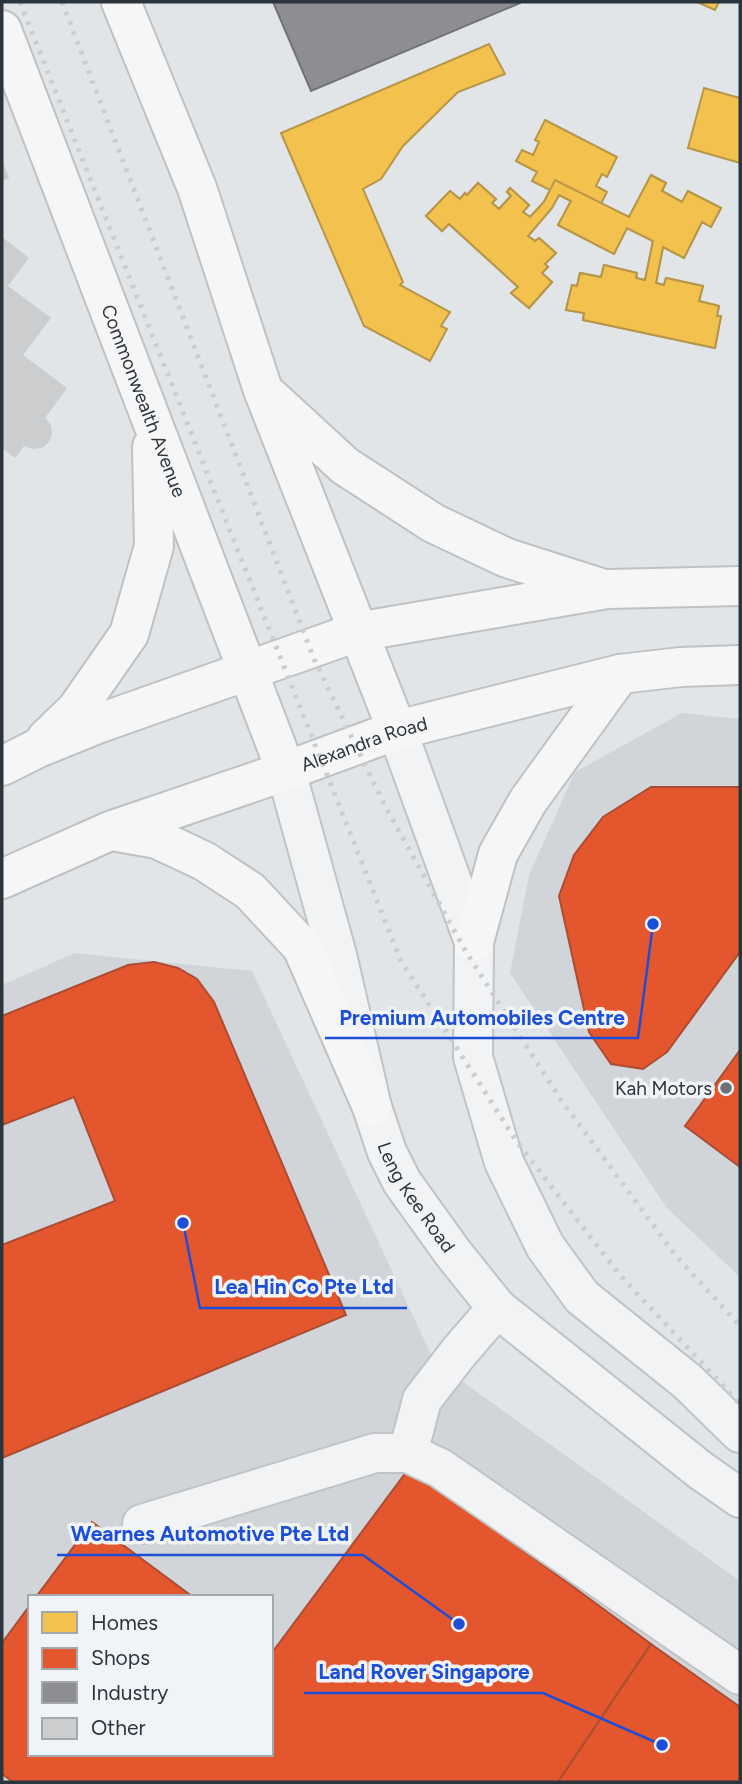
<svg xmlns="http://www.w3.org/2000/svg" width="742" height="1784" font-family="Figtree,sans-serif">
<rect width="100%" height="100%" fill="#e2e5e7"/>
<g fill="#d1d5da" fill-rule="evenodd">
<path d="M 682,713 L 740,719 L 740,1277 L 667,1208 L 510,973 L 529,875 L 575,772 Z"/>
<path d="M 75,953 L 252,971 L 434,1361 L 740,1581 L 740,1782 L 2,1782 L 2,985 ZM 30,1597 L 271,1597 L 271,1754 L 30,1754 Z"/>
</g>
<g fill="#f2c14e" stroke="#b69749" stroke-width="2">
<path d="M 697,2 L 719,2 L 715,10 Z"/>
<path d="M 489,44 L 505,74 L 458,92 L 403,146 L 381,179 L 363,189 L 403,282 L 400,285 L 450,312 L 441,326 L 447,329 L 430,361 L 364,326 L 281,133 Z"/>
<path d="M 704,88 L 740,98 L 740,163 L 688,148 Z"/>
<path d="M 545,120 L 617,157 L 607,177 L 602,174 L 596,186 L 607,192 L 601,204 L 629,217 L 651,175 L 666,183 L 662,191 L 682,202 L 688,191 L 721,208 L 711,227 L 702,222 L 684,258 L 663,247 L 656,283 L 664,285 L 666,278 L 703,286 L 699,301 L 719,306 L 717,316 L 721,316 L 715,348 L 583,320 L 584,313 L 566,310 L 572,285 L 577,286 L 580,273 L 601,277 L 604,265 L 637,273 L 636,278 L 645,280 L 653,241 L 627,228 L 614,254 L 558,225 L 571,201 L 559,195 L 552,208 L 528,236 L 535,241 L 539,238 L 556,253 L 545,264 L 548,267 L 542,273 L 552,282 L 529,308 L 511,293 L 518,287 L 449,224 L 442,231 L 426,216 L 450,191 L 460,199 L 465,193 L 467,195 L 478,183 L 496,199 L 492,203 L 499,209 L 511,196 L 507,192 L 510,188 L 529,205 L 523,212 L 530,217 L 544,202 L 550,190 L 532,181 L 537,172 L 516,161 L 522,150 L 533,155 L 539,142 L 535,140 Z"/>
<path d="M 651,175 L 666,183 L 662,191 L 682,202 L 688,191 L 721,208 L 711,227 L 702,222 L 684,258 L 663,247 L 656,283 L 664,285 L 666,278 L 703,286 L 699,301 L 719,306 L 717,316 L 721,316 L 715,348 L 583,320 L 584,313 L 566,310 L 572,285 L 577,286 L 580,273 L 601,277 L 604,265 L 637,273 L 636,278 L 645,280 L 653,241 L 627,228 L 614,254 L 558,225 L 571,201 L 559,195 L 552,208 L 528,236 L 535,241 L 539,238 L 556,253 L 545,264 L 548,267 L 542,273 L 552,282 L 529,308 L 511,293 L 518,287 L 449,224 L 442,231 L 426,216 L 450,191 L 460,199 L 465,193 L 467,195 L 478,183 L 496,199 L 492,203 L 499,209 L 511,196 L 507,192 L 510,188 L 529,205 L 523,212 L 530,217 L 544,202 L 555,180 L 629,217 Z"/>
</g>
<g fill="#e4572e" stroke="#ac4d33" stroke-width="2">
<path d="M 651,787 L 740,787 L 740,952 L 667,1052 L 643,1069 L 611,1064 L 589,1032 L 559,896 L 574,855 L 603,817 Z"/>
<path d="M 154,962 L 178,968 L 197,979 L 214,1002 L 346,1315 L 2,1458 L 2,1245 L 115,1201 L 74,1097 L 2,1125 L 2,1016 L 128,965 Z"/>
<path d="M 740,1050 L 740,1167 L 685,1126 Z"/>
<path d="M 410,1467 L 651,1644 L 558,1782 L 13,1782 L 2,1774 L 2,1643 L 30,1605 L 30,1754 L 271,1754 L 271,1654 Z"/>
<path d="M 92,1522 L 193,1597 L 36,1597 Z"/>
<path d="M 651,1644 L 740,1707 L 740,1782 L 558,1782 Z"/>
</g>
<path fill="#8d8d92" stroke="#707379" stroke-width="2" d="M 273,2 L 520,2 L 520,3 L 311,91 Z"/>
<g fill="#cbcdcf">
<path d="M 2,160 L 9,178 L 2,181 Z"/>
<path d="M 2,237 L 29,258 L 8,286 L 51,318 L 23,355 L 67,388 L 45,418 L 51,425 L 52,434 L 49,442 L 42,448 L 33,449 L 24,446 L 15,458 L 2,448 Z"/>
</g>
<g fill="none" stroke-linecap="round" stroke-linejoin="round">
<g stroke="#c1c3c5" stroke-width="42">
<g id="minor">
<path d="M 397,730 L 474,942 L 473,1057 L 504,1162 L 545,1246 L 582,1297 L 688,1382 L 740,1433"/>
<path id="s1" d="M 286,771 L 337,955 L 372,1107 L 387,1152 L 402,1182 L 453,1253 L 497,1308 L 700,1470 L 740,1498"/>
<path d="M 408,1453 L 422,1400 L 459,1352 L 497,1308"/>
<path d="M 142,1524 L 375,1453 L 408,1453 L 440,1468 L 740,1675"/>
</g>
</g>
<g stroke="#bfc2c4" stroke-width="42">
<g id="major">
<path d="M 121,2 L 197,188 L 263,390 L 397,730"/>
<path id="s2" d="M 2,30 L 286,771"/>
<path d="M 270,397 L 345,466 L 433,523 L 507,558 L 598,587"/>
<path d="M 46,739 L 76,710 L 129,634 L 154,546 L 152,447"/>
<path d="M 2,766 L 38,748 L 100,723 L 357,632 L 607,589 L 740,586"/>
<path d="M 112,831 L 157,839 L 204,861 L 250,891 L 302,947 L 372,1107"/>
<path id="s3" d="M 2,879 L 110,831 L 286,771 L 397,730 L 620,674 L 681,667 L 740,665"/>
<path d="M 474,942 L 498,854 L 528,801 L 620,674"/>
</g>
</g>
<use href="#minor" stroke="#f2f3f4" stroke-width="38"/>
<use href="#major" stroke="#f6f6f6" stroke-width="38"/>
<g stroke="#cbcdcf" stroke-width="5" stroke-dasharray="3.5 7" stroke-linecap="butt">
<path d="M 20,2 L 401,961 L 517,1142 L 619,1274 L 740,1404"/>
<path d="M 62,2 L 314,659 L 383,802 L 466,952 L 561,1100 L 676,1256 L 740,1326"/>
</g>
</g>
<circle fill="#6b7379" stroke="#f1f4f6" stroke-width="2.5" cx="726" cy="1088" r="7"/>
<g text-anchor="middle" stroke-width="7" stroke-linejoin="round" paint-order="stroke">
<g font-size="19" fill="#2b353e" stroke="#f1f4f6">
<text dy="7" stroke="none"><textPath href="#s2" startOffset="397">Commonwealth Avenue</textPath></text>
<text dy="7" stroke="none"><textPath href="#s3" startOffset="387">Alexandra Road</textPath></text>
<text dy="7" stroke="none"><textPath href="#s1" startOffset="448">Leng Kee Road</textPath></text>
</g>
<g font-size="19" fill="#2b353e" stroke="#f1f4f6" text-anchor="end">
<text x="712" y="1095">Kah Motors</text>
</g>
</g>
<path fill="none" stroke="#1d4ed8" stroke-width="2.5" d="M653 924L638 1038H325M183 1223L200 1308H407M459 1624L363 1555H57M662 1745L543 1693H304"/>
<g fill="#1d4ed8" stroke="#f1f4f6" stroke-width="2.5">
<circle cx="653" cy="924" r="7"/>
<circle cx="183" cy="1223" r="7"/>
<circle cx="459" cy="1624" r="7"/>
<circle cx="662" cy="1745" r="7"/>
</g>
<g font-size="21" text-anchor="middle" font-weight="bold" fill="#1d4ed8" stroke="#f1f4f6" stroke-width="7" stroke-linejoin="round" paint-order="stroke">
<text x="482" y="1025">Premium Automobiles Centre</text>
<text x="304" y="1294">Lea Hin Co Pte Ltd</text>
<text x="210" y="1541">Wearnes Automotive Pte Ltd</text>
<text x="424" y="1679">Land Rover Singapore</text>
</g>
<rect width="742" height="1784" fill="none" stroke="#2b353e" stroke-width="7"/>
<rect x="28" y="1595" width="245" height="161" fill="#f1f4f6" stroke="#a2a8ac" stroke-width="2"/>
<rect x="42" y="1612" width="35" height="21" fill="#f2c14e" stroke="#a2a8ac" stroke-width="2"/>
<text x="91" y="1630" font-size="21" fill="#2b353e">Homes</text>
<rect x="42" y="1648" width="35" height="21" fill="#e4572e" stroke="#a2a8ac" stroke-width="2"/>
<text x="91" y="1665" font-size="21" fill="#2b353e">Shops</text>
<rect x="42" y="1682" width="35" height="21" fill="#8d8d92" stroke="#a2a8ac" stroke-width="2"/>
<text x="91" y="1700" font-size="21" fill="#2b353e">Industry</text>
<rect x="42" y="1718" width="35" height="21" fill="#cbcdcf" stroke="#a2a8ac" stroke-width="2"/>
<text x="91" y="1735" font-size="21" fill="#2b353e">Other</text>
</svg>
